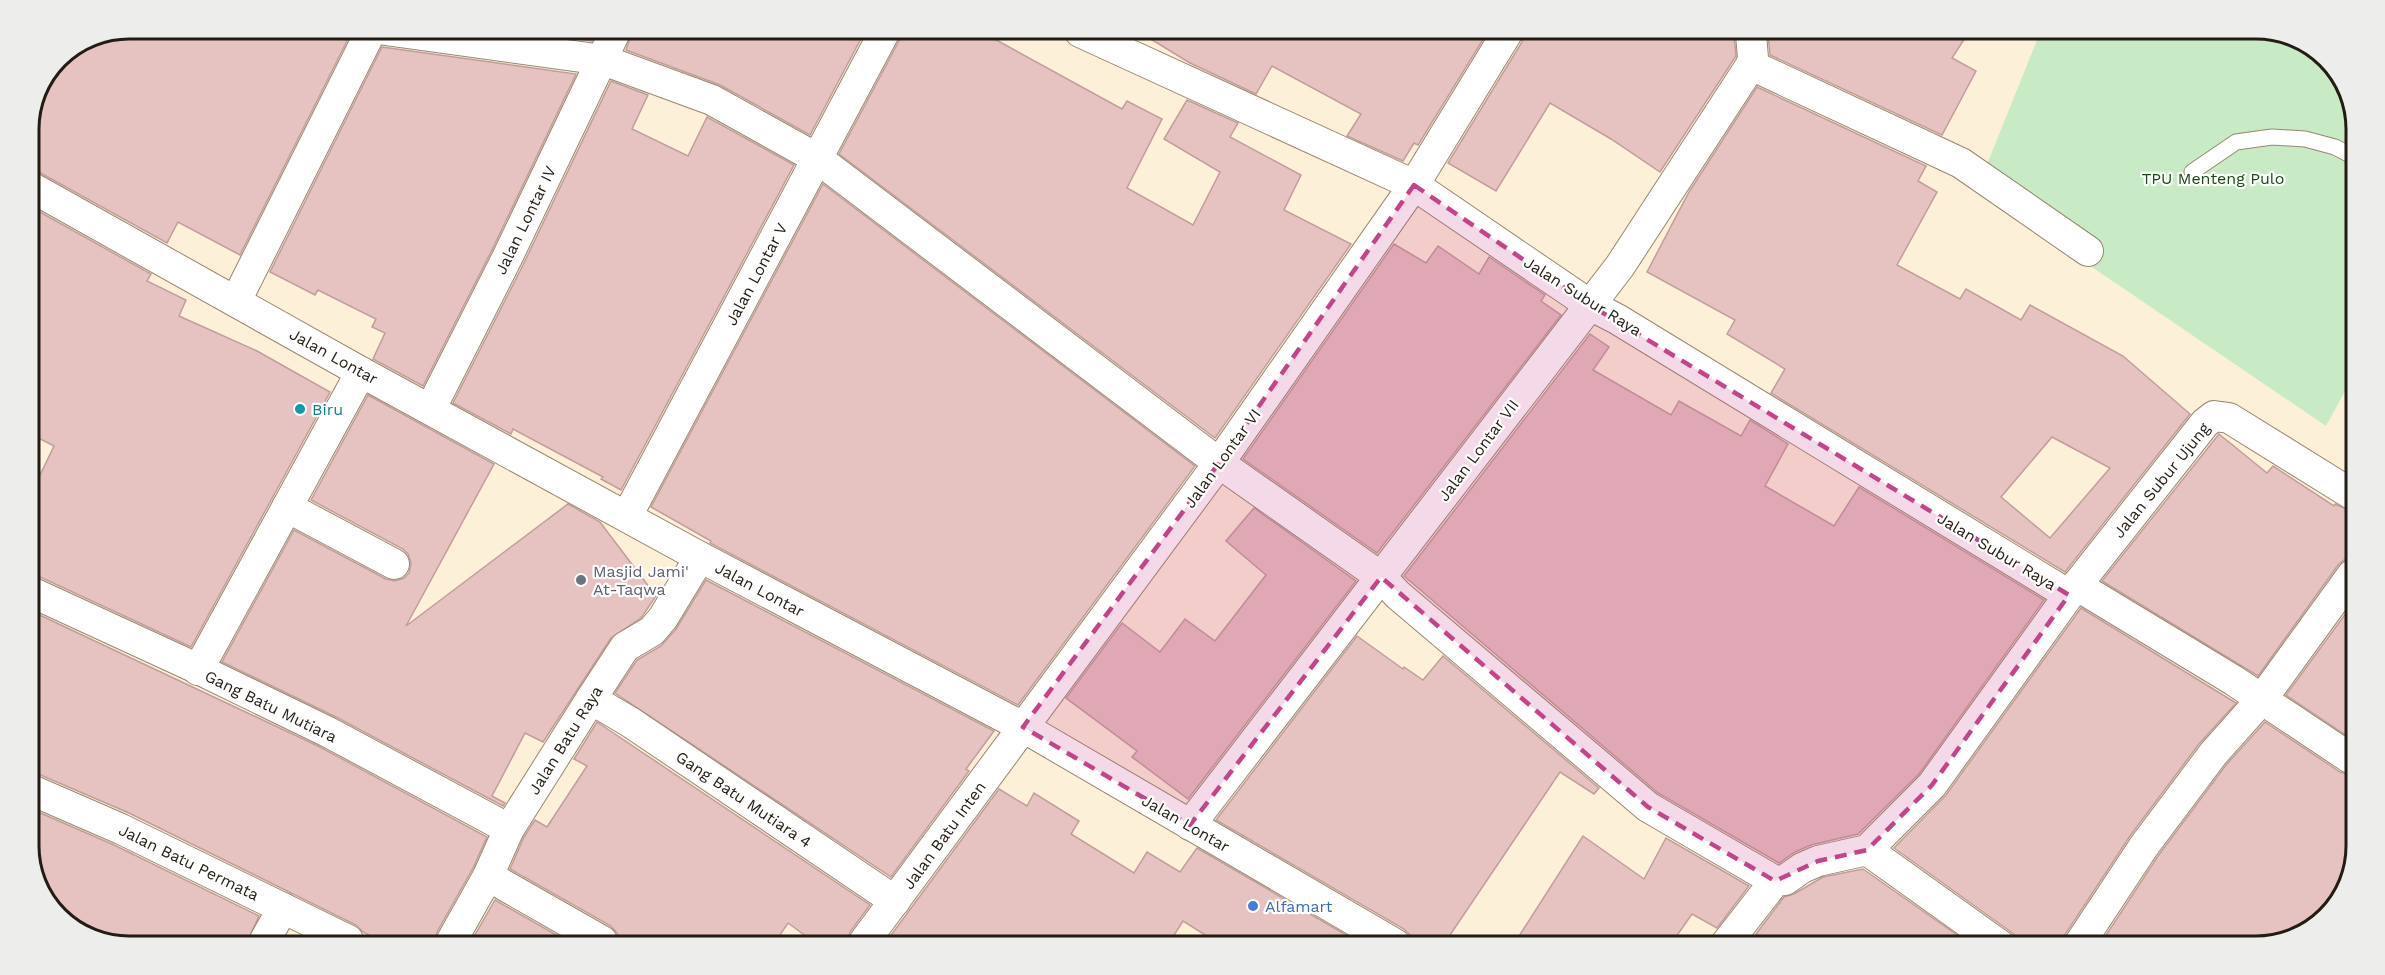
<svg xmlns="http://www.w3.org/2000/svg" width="2385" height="975" font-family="'Work Sans',sans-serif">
<rect width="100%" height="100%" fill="#fdf0d9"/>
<path fill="#c8ebc5" d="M 2039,35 L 2294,36 L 2339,73 L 2356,122 L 2354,375 L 2326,426 L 1977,189 Z"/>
<g fill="#e6c2c0" stroke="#c09d9c" stroke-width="1.5" fill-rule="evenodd">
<path d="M 129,28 L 330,29 L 349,37 L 240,255 L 178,222 L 167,243 L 37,171 L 29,169 L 29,122 L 58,58 L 91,36 Z"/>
<path d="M 510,30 L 597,30 L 592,41 Z"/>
<path d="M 633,30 L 659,30 L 865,31 L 810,135 L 720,85 L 626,50 Z"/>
<path d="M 902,31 L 980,31 L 1122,109 L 1127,101 L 1162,119 L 1127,188 L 1193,225 L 1220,172 L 1164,139 L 1187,100 L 1238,123 L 1230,137 L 1301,175 L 1284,210 L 1351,244 L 1215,438 L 839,154 L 900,39 Z"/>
<path d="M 1139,32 L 1469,33 L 1487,33 L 1418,145 L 1414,143 L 1403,161 L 1347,136 L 1361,114 L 1272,66 L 1256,94 L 1190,63 Z"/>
<path d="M 1524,33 L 1734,34 L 1736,56 L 1660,172 L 1611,139 L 1550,103 L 1496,191 L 1448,163 L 1522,42 Z"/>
<path d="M 1768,34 L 1967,35 L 1952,58 L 1976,71 L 1942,135 L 1770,55 Z"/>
<path d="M 382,47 L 576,74 L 492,250 L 423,386 L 373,359 L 385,333 L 372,327 L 376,319 L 318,290 L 315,295 L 270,272 Z"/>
<path d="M 611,81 L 648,95 L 632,129 L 688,156 L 707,117 L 794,165 L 621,490 L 601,479 L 603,477 L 513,429 L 511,434 L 453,403 L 523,265 Z"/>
<path d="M 1757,87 L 1926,166 L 1918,181 L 1937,192 L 1897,265 L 1960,299 L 1966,289 L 2021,320 L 2030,305 L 2123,356 L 2190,414 L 2065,572 L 1771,393 L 1785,369 L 1727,334 L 1735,320 L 1647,272 L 1689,192 ZM 2052,437 L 2110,468 L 2050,538 L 2001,497 Z"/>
<path d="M 823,184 L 1195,466 L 1018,705 L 710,543 L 711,541 L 651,507 Z"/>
<path d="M 29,206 L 151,274 L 147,281 L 186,300 L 179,316 L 257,351 L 330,392 L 191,647 L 36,575 L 29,574 L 29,498 L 54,446 L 29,433 Z"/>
<path d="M 1394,244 L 1426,263 L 1438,246 L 1479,274 L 1489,257 L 1545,295 L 1541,301 L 1561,315 L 1377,553 L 1243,459 Z"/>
<path d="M 1590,334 L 1609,347 L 1593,370 L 1671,415 L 1679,401 L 1741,436 L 1750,420 L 1788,444 L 1765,486 L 1834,526 L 1859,487 L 2044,600 L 1919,774 L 1858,834 L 1811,845 L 1795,852 L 1779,863 L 1658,793 L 1404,576 Z"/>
<path d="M 368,395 L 494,464 L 406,626 L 568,504 L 600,522 L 656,596 L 641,618 L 611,638 L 543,742 L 525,733 L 492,796 L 505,803 L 503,806 L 336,717 L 222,662 L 294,530 L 386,579 L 395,581 L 404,578 L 409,573 L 411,563 L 408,554 L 403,549 L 311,500 Z"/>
<path d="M 2219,434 L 2267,473 L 2273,466 L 2334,506 L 2335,504 L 2353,512 L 2352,558 L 2344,560 L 2338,565 L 2258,676 L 2102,581 Z"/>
<path d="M 1254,508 L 1356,581 L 1188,799 L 1132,757 L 1137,751 L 1066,698 L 1122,623 L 1160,652 L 1185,619 L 1215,641 L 1266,575 L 1226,541 Z"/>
<path d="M 706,580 L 994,731 L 966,769 L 969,771 L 891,877 L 615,693 L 637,660 L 661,646 L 676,629 Z"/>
<path d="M 2352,605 L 2352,612 L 2350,738 L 2286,695 Z"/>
<path d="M 2081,608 L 2236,703 L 2199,744 L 2130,836 L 2064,936 L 2061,946 L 2027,946 L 2011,932 L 1894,848 L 1946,795 Z"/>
<path d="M 29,610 L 320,747 L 487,837 L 473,868 L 437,932 L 435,940 L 378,940 L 363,932 L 356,925 L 129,813 L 36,773 L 29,772 Z"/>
<path d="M 1357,636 L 1403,669 L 1404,667 L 1423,680 L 1443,656 L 1599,788 L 1594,794 L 1560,772 L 1444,944 L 1412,944 L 1410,935 L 1404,929 L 1216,820 Z"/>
<path d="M 597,722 L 870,905 L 850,932 L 847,942 L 814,942 L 788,923 L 776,941 L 619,941 L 617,933 L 611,926 L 510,869 L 524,837 L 535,820 L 547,827 L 587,766 L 574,759 Z"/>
<path d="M 2265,722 L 2340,772 L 2350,775 L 2349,884 L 2312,929 L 2257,946 L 2099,946 L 2158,856 L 2226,765 Z"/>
<path d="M 999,789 L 1027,806 L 1034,793 L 1079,821 L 1071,834 L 1134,873 L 1147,852 L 1180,872 L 1197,848 L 1360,943 L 1218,943 L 1183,921 L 1169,943 L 886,942 Z"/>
<path d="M 29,808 L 114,845 L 259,916 L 248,940 L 91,939 L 49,907 L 29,853 Z"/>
<path d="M 1583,836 L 1644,879 L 1666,838 L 1749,886 L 1717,928 L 1692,914 L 1671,944 L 1514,944 Z"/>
<path d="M 1863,869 L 1964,940 L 1961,945 L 1775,945 L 1756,934 L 1784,897 L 1794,894 L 1823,877 Z"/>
<path d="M 495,900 L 567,941 L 472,940 Z"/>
</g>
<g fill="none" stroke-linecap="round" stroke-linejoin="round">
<g stroke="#97886e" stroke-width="17">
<path id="lane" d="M 2192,172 L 2236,142 L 2272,137 L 2305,139 L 2335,147 L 2356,158"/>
</g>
<g stroke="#97886e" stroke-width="32">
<g id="street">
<path d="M 378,29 L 603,60 L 712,100 L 818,159 L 1219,463 L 1381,577 L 1398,595 L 1648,807 L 1775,881"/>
<path d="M 1080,32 L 1414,185 L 1590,305 L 1617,319 L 2069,595"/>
<path d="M 1751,65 L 1961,163 L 2088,251"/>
<path d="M 29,186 L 361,372 L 700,557 L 1023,727 L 1395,944"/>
<path d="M 236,301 L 372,29"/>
<path d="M 431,408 L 507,258 L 616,30"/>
<path d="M 287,507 L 394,564"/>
<path d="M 627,516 L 885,31"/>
<path d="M 2076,585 L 2233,680 L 2350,758"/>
<path d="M 29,591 L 194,667 L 328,732 L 509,829"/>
<path d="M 198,670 L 361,372"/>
<path d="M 591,699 L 630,722 L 895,901"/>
<path d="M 29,789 L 121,829 L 348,940"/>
<path d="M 1190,825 L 1620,266 L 1751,65 L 1753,58 L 1751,34"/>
<path d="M 1867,850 L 2001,946"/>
<path d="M 488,876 L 602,941"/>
<path d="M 265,940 L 283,908"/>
<path d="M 452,940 L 488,876 L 509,829 L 591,699 L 625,647 L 652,631 L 663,618 L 700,557"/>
<path d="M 864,942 L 1219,463 L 1414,185 L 1507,33"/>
<path d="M 1725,945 L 1775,881 L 1785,880 L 1802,868 L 1818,861 L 1867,850 L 1932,785 L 2069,595 L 2205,423 L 2214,416 L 2229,418 L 2353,495"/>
<path d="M 2078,946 L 2144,846 L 2213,754 L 2262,699 L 2352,575"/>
</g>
</g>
<use href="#lane" stroke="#fff" stroke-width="15"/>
<use href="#street" stroke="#fff" stroke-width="30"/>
</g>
<path fill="#c6438b" fill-opacity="0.2" stroke="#c6438b" stroke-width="4.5" stroke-dasharray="12 8" stroke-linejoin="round" d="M 1414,185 L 1590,305 L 2069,595 L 1932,785 L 1867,850 L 1818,861 L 1775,881 L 1648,807 L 1381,577 L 1190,825 L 1023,727 L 1219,463 Z"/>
<circle fill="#0f9aa8" stroke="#fff" stroke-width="2" cx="300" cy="409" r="6"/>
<circle fill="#6b7280" stroke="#fff" stroke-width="2" cx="581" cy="580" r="6"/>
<circle fill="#3f7fe0" stroke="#fff" stroke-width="2" cx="1253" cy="906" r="6"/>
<g text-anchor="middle" stroke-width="4.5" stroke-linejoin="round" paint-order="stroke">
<g font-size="16" fill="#1a4916" stroke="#fff">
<text x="2213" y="184">TPU Menteng Pulo</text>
</g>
<g font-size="16" fill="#221c12" stroke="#fff">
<text transform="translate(525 220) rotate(-64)" y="6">Jalan Lontar IV</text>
<text transform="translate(756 274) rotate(-62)" y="6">Jalan Lontar V</text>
<text transform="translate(1583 296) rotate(32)" y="6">Jalan Subur Raya</text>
<text transform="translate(334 356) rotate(29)" y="6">Jalan Lontar</text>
<text transform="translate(1478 450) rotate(-53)" y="6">Jalan Lontar VII</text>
<text transform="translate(1222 458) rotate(-54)" y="6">Jalan Lontar VI</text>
<text transform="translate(2161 480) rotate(-51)" y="6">Jalan Subur Ujung</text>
<text transform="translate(1997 551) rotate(31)" y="6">Jalan Subur Raya</text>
<text transform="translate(760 589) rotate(28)" y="6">Jalan Lontar</text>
<text transform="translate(271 706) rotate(26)" y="6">Gang Batu Mutiara</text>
<text transform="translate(565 740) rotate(-58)" y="6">Jalan Batu Raya</text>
<text transform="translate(744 799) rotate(34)" y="6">Gang Batu Mutiara 4</text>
<text transform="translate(1186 823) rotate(30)" y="6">Jalan Lontar</text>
<text transform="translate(944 835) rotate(-54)" y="6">Jalan Batu Inten</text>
<text transform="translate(189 862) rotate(26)" y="6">Jalan Batu Permata</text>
</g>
<g font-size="16" fill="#0d838f" stroke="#fff" text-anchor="start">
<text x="312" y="415">Biru</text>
</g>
<g font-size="16" fill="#5b616d" stroke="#fff" text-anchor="start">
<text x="593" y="577">Masjid Jami'<tspan x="593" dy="18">At-Taqwa</tspan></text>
</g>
<g font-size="16" fill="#366cbe" stroke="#fff" text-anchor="start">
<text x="1265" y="912">Alfamart</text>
</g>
</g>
<path d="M0 0H2385V975H0ZM129 39H2256A90 90 0 0 1 2346 129V846A90 90 0 0 1 2256 936H129A90 90 0 0 1 39 846V129A90 90 0 0 1 129 39Z" fill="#ededec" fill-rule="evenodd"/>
<path fill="none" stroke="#221c12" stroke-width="3" d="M129 39H2256A90 90 0 0 1 2346 129V846A90 90 0 0 1 2256 936H129A90 90 0 0 1 39 846V129A90 90 0 0 1 129 39Z"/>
</svg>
